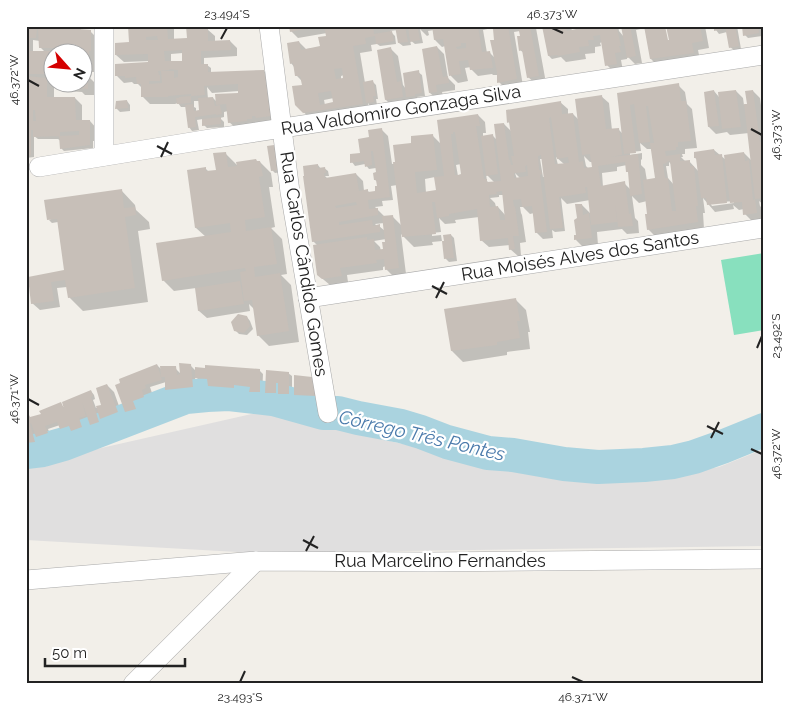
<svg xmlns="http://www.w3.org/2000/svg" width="790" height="710" font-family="Raleway,sans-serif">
<rect width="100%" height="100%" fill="#f2efe9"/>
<path fill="#e0dfdf" d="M 260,412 L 505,467 L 658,478 L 719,467 L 764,449 L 764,546 L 255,553 L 26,540 L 26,465 Z"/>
<path fill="#88e0be" d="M 764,253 L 764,330 L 734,335 L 721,260 Z"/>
<g fill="#0003" fill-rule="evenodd">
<path d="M 26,26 L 51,26 L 55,30 L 57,26 L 81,26 L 81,31 L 90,31 L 97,38 L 96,72 L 82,72 L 82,52 L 52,52 L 52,81 L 49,81 L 54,86 L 54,98 L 75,98 L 82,105 L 82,121 L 90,121 L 97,129 L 97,141 L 93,141 L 93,148 L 64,151 L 61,148 L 61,141 L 58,139 L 38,139 L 34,136 L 34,157 L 26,158 ZM 33,40 L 40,41 L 41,48 L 45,52 L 33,52 Z"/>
<path d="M 123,26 L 174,26 L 174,40 L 188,39 L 187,26 L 206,26 L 206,29 L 207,29 L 215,36 L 215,42 L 230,41 L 237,48 L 237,56 L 204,58 L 204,65 L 207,65 L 211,68 L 211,73 L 264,71 L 271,78 L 277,123 L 237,129 L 229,122 L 228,111 L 224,112 L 224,117 L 220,118 L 224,122 L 224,127 L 207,128 L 204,125 L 203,119 L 197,120 L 199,130 L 192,131 L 189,127 L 186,107 L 181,107 L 178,103 L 175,104 L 150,104 L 143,97 L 142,88 L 138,84 L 134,84 L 132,82 L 124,83 L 117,76 L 150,63 L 150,61 L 124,62 L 116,55 L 130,43 L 130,26 ZM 183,53 L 184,62 L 171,62 L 171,54 ZM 207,87 L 212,93 L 239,91 L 240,94 L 217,102 L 213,98 L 208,99 ZM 194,101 L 199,101 L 200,111 L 196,112 L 196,108 L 194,107 Z"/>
<path d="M 290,26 L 491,26 L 492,28 L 483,30 L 487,53 L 489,52 L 495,58 L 496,41 L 499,29 L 499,26 L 538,26 L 538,28 L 536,28 L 546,83 L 536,84 L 528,77 L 524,53 L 520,50 L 521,37 L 520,31 L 514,32 L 523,86 L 506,89 L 499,82 L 498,75 L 493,75 L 492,74 L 478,76 L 471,69 L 471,67 L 465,68 L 468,81 L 458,83 L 451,76 L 445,46 L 442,47 L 435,40 L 434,30 L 428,31 L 429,35 L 427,36 L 420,29 L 423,43 L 415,44 L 410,40 L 411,45 L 403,46 L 399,43 L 397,30 L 390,31 L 395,36 L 396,44 L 380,46 L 377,44 L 371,45 L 372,51 L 360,53 L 365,83 L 373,82 L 376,85 L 378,99 L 376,99 L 377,105 L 370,106 L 368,103 L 369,110 L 311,119 L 296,105 L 303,86 L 302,81 L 297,76 L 295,68 L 291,63 L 299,42 L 306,49 L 322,47 L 327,37 L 327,33 L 298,38 L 291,31 ZM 344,75 L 345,79 L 341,80 L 341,76 ZM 334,98 L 335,103 L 325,105 L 324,100 Z"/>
<path d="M 544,26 L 571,26 L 572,31 L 577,30 L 577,26 L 618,26 L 619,31 L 624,37 L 622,26 L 664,26 L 667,42 L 670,41 L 668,26 L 705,26 L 709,48 L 698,50 L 700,60 L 658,66 L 651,59 L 645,28 L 636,30 L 642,63 L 635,64 L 627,56 L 627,59 L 621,60 L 623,71 L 614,72 L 607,65 L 602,42 L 600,43 L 601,46 L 595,47 L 595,53 L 585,54 L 586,59 L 566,62 L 561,57 L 552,59 L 549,56 Z"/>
<path d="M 718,26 L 737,26 L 741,49 L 734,50 L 730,47 L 727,32 L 719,34 L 716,30 Z"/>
<path d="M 743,26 L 759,26 L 761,28 L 762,36 L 748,38 L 745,35 Z"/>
<path d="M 437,47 L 444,54 L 448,78 L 455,85 L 455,90 L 442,92 L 444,99 L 438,100 L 430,93 Z"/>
<path d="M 391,49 L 398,56 L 403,85 L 406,89 L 418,72 L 422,75 L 425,96 L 417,97 L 418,99 L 393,107 L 386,100 Z"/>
<path d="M 87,75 L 95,83 L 95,95 L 85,95 L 82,92 L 66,91 L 56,82 L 82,82 Z"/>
<path d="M 678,85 L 685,92 L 687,104 L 692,109 L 697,148 L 685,149 L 685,154 L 682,154 L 683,157 L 681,157 L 686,162 L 689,161 L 700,173 L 698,160 L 695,158 L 714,150 L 726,160 L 744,153 L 752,161 L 749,133 L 730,135 L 727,132 L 716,134 L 709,127 L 714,91 L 719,97 L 736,91 L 743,98 L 744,105 L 748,105 L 753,91 L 760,98 L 764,126 L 764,205 L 759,201 L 760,206 L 762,208 L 763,220 L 752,221 L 745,214 L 744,209 L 739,210 L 733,205 L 734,209 L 715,212 L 703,198 L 705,213 L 703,213 L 704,229 L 655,236 L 648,229 L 648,215 L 647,201 L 639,203 L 632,196 L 635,218 L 638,221 L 639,233 L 627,234 L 622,229 L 597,232 L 598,245 L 583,247 L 576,240 L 577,236 L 578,219 L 582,205 L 591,214 L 590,200 L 567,204 L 561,198 L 565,231 L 555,232 L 552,230 L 553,238 L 543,239 L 536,232 L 534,213 L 530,214 L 523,207 L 520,207 L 521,213 L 522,215 L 526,242 L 520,243 L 521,256 L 518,256 L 510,249 L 510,245 L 489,247 L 481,240 L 479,217 L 455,220 L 456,223 L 445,224 L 439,218 L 441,232 L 432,233 L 432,236 L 441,235 L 442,241 L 432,242 L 433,245 L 414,247 L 401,234 L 406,274 L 393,276 L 386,269 L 386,266 L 383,267 L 383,270 L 347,275 L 348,282 L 330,285 L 318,275 L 318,246 L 313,241 L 318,165 L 321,169 L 324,168 L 328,171 L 329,176 L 325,176 L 328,179 L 356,174 L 363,181 L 364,191 L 368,191 L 370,193 L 375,192 L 379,187 L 378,182 L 375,180 L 377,173 L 376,168 L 369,169 L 365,164 L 355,166 L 352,162 L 361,154 L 370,139 L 381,129 L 388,136 L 392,164 L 397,163 L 413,144 L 432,135 L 441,144 L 438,121 L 478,115 L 485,122 L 486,133 L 483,133 L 483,137 L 493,136 L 497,140 L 504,124 L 512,132 L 511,124 L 508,122 L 560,102 L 568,109 L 568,115 L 573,114 L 579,120 L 601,96 L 609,103 L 612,130 L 618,129 L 623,134 L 618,94 ZM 640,143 L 647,149 L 652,149 L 656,180 L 647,181 L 645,169 L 641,165 L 641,160 L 642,159 L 642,153 L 630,155 L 630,152 L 641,151 ZM 584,156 L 590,162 L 592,162 L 593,168 L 589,169 L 586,166 ZM 556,157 L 564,164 L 558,165 ZM 540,159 L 543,159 L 545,177 L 543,177 ZM 669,162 L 672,165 L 674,185 L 668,178 L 666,166 L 669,166 ZM 461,164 L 462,175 L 458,176 L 456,165 ZM 627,165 L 629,173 L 631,190 L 624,183 L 603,187 L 602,173 L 617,171 L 617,167 ZM 515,173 L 521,179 L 517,179 ZM 486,174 L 495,183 L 489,183 L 487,181 ZM 435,177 L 439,191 L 426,193 L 425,179 ZM 397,185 L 402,226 L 392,216 L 384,216 L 375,207 L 383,206 L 382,201 L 393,200 L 391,186 ZM 499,195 L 503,195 L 506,216 L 498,207 L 496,207 L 495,203 L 490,198 L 499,197 ZM 734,201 L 734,203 L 712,206 L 710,203 ZM 384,223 L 385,231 L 379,226 L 377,226 L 375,224 ZM 386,239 L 386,243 L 384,250 L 381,251 L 380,247 L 374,241 Z"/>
<path d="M 127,101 L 130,105 L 130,111 L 120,112 L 117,109 L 117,102 Z"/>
<path d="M 274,146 L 277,149 L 281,172 L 275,173 L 272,170 Z"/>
<path d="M 225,153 L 238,166 L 260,162 L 271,173 L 273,187 L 269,187 L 275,227 L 271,228 L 282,239 L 287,274 L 281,275 L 291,285 L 299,342 L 269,346 L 258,335 L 254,309 L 249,304 L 250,311 L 207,318 L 199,311 L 196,288 L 174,291 L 163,280 L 206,237 L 196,228 L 205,168 L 209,172 L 217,171 Z"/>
<path d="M 26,160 L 27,161 L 26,237 Z"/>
<path d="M 121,190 L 135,205 L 136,210 L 149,222 L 150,229 L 138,231 L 148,302 L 83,311 L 69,297 L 67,287 L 57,288 L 60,307 L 40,310 L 32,303 L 29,278 L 65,271 L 58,222 L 52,223 L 49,220 Z"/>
<path d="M 451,235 L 454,238 L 457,261 L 449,262 L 446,259 Z"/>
<path d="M 515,299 L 526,310 L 530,332 L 528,332 L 530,349 L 507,352 L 507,355 L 463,362 L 452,351 L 446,310 Z"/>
<path d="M 26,300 L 27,326 L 26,326 Z"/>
<path d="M 247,317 L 250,321 L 253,329 L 247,335 L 239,334 L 236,331 Z"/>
<path d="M 157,365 L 162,370 L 175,368 L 181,374 L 190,365 L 196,371 L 260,371 L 263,374 L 262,395 L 254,395 L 251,391 L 251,389 L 237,388 L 237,391 L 212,389 L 209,386 L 209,382 L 200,381 L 195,376 L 196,390 L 170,393 L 166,389 L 166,382 L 150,387 L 153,396 L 148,397 L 150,404 L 141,407 L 134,400 L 138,412 L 130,415 L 127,411 L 117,386 Z"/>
<path d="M 267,371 L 288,373 L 292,376 L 292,397 L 283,396 L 279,392 L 279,396 L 270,395 L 266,392 Z"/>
<path d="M 26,376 L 27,417 L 31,418 L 42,415 L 60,404 L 65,408 L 91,391 L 94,395 L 95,399 L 93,400 L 96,408 L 103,406 L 107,385 L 114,392 L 124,420 L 108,425 L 98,414 L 101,425 L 94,427 L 91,424 L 89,419 L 82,421 L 85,430 L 75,433 L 71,429 L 64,431 L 60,425 L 48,429 L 51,436 L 41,440 L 35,434 L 37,445 L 28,446 L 29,457 L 26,458 Z"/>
<path d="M 312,378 L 319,385 L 322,403 L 303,401 L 295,394 Z"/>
</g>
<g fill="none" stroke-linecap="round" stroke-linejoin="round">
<path stroke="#aad3df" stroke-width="34" d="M 26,452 L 43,450 L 64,444 L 186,397 L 207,395 L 229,394 L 273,399 L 323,413 L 338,413 L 358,418 L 401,426 L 421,432 L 447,442 L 488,453 L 513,455 L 564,464 L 598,467 L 644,465 L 673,462 L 694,457 L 722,447 L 764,430"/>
</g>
<g fill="#c7bfb8" fill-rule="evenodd">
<path d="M 26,26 L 49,26 L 49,29 L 55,29 L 55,26 L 79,26 L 79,29 L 91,30 L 91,51 L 89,51 L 89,65 L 82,65 L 82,52 L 64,52 L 64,48 L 39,48 L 38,29 L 37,29 L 36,38 L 30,38 L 30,51 L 52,51 L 52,65 L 47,65 L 47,74 L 26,74 Z"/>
<path d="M 128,26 L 167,26 L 168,39 L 187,38 L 186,26 L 203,26 L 203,28 L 208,28 L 208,41 L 230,40 L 231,50 L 201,51 L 201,64 L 208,64 L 208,72 L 264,70 L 271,116 L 256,118 L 255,116 L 252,116 L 252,119 L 247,119 L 247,121 L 228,123 L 226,104 L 216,105 L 215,94 L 238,93 L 238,84 L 204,86 L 205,95 L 191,96 L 191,94 L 168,96 L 168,97 L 141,97 L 141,84 L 137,84 L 136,77 L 125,78 L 125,76 L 115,76 L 115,64 L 148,62 L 148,54 L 115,55 L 115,43 L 129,42 ZM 157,36 L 158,40 L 146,40 L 146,37 ZM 182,50 L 182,61 L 165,61 L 164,51 ZM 169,69 L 178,70 L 178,77 L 174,78 L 174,71 L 161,71 L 162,83 L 149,84 L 149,81 L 160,81 L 160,75 L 159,75 L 158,71 L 170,70 Z"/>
<path d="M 289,26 L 314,26 L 314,27 L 290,32 Z"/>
<path d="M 324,26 L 373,26 L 374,34 L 392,31 L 394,41 L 376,44 L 375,36 L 365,38 L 366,44 L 353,46 L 363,104 L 303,113 L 295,105 L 292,86 L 302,85 L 300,76 L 295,76 L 293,63 L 290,64 L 287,43 L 299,41 L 301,50 L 320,46 L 318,37 L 326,36 ZM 342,68 L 343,78 L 336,79 L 334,69 ZM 331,91 L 333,102 L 320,105 L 318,93 Z"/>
<path d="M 395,26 L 405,26 L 408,42 L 398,43 Z"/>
<path d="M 408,26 L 422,26 L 423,28 L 418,29 L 420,40 L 410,42 Z"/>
<path d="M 432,26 L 478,26 L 482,52 L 490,51 L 493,68 L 470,70 L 468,60 L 459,61 L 461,74 L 449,76 L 443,39 L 434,40 ZM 461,43 L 466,43 L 466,48 L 457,49 L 456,47 L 461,46 Z"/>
<path d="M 498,26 L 508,26 L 517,79 L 497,83 L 497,72 L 490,40 L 494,40 L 493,29 L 498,28 Z"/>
<path d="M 518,26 L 530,26 L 539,76 L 527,78 L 522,50 L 519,51 L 517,36 L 520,36 Z"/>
<path d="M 542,26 L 566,26 L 567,31 L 576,29 L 575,26 L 616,26 L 616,28 L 617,28 L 621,46 L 619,46 L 621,52 L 615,53 L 617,64 L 605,66 L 600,35 L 593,36 L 594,40 L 588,40 L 589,46 L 579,47 L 580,52 L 558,56 L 558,55 L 548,56 Z"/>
<path d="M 621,26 L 630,26 L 636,56 L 627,58 Z"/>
<path d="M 644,26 L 665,26 L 668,40 L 669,40 L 666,26 L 700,26 L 703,41 L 692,43 L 694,53 L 650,59 Z"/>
<path d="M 714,26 L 723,26 L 724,29 L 714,31 Z"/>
<path d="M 725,26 L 735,26 L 739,46 L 729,48 Z"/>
<path d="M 742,26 L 758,26 L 759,33 L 743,36 Z"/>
<path d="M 437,46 L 443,77 L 448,76 L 449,83 L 436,85 L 437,92 L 429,93 L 422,49 Z"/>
<path d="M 391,47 L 397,82 L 401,81 L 403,97 L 385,100 L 377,50 Z"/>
<path d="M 419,70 L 422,93 L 415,94 L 415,96 L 406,97 L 403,73 Z"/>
<path d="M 82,74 L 88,74 L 88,89 L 77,88 L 77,85 L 58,85 L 58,82 L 82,82 Z"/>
<path d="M 26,76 L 47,78 L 47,97 L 75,97 L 76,120 L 90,120 L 90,145 L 60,149 L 59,136 L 79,135 L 79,131 L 60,132 L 60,136 L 33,137 L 33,130 L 31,130 L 31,155 L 26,155 ZM 33,110 L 35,110 L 36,121 L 33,121 Z"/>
<path d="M 373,80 L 376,96 L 373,96 L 374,102 L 366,103 L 363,82 Z"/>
<path d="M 679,83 L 681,101 L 686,101 L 691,141 L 678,142 L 678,147 L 676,147 L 676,150 L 665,151 L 666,156 L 680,154 L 680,161 L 690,160 L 690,166 L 694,166 L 698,206 L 696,206 L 698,222 L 647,230 L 645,214 L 647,214 L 643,180 L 655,178 L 650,143 L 654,143 L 648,106 L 646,106 L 650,142 L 639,143 L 634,104 L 630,105 L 636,153 L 624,154 L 617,93 ZM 670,161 L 676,211 L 672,211 L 668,178 L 665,178 L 663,164 L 667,163 L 666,162 Z"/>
<path d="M 714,90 L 719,126 L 708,127 L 704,92 Z"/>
<path d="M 736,90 L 741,127 L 722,129 L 718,92 Z"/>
<path d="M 753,90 L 760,142 L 763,142 L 764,150 L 764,198 L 755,199 L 744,104 L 747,104 L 745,91 Z"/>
<path d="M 602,95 L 606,129 L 619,128 L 622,155 L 610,157 L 638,154 L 642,194 L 630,196 L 628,172 L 626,172 L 625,162 L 598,166 L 601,186 L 625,181 L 629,214 L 631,213 L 633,226 L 618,227 L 615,203 L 617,222 L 591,225 L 587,187 L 585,187 L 586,193 L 559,197 L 563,228 L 550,229 L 541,155 L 538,156 L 539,170 L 541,170 L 542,174 L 540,175 L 547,232 L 535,233 L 532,206 L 522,207 L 521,199 L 513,200 L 514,207 L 515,206 L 519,236 L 513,236 L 515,249 L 509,250 L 508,238 L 480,241 L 477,209 L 449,214 L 449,216 L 437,218 L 435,202 L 432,202 L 436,234 L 402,237 L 393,162 L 395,162 L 393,145 L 411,143 L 411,136 L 433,134 L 437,170 L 415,172 L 417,193 L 436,190 L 434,177 L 444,176 L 437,120 L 478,114 L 480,126 L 476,126 L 484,179 L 487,179 L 487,182 L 501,181 L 494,124 L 504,123 L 509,160 L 510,160 L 511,165 L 513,165 L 511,156 L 514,156 L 509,122 L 507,123 L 506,110 L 561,101 L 562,114 L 573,113 L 579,162 L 583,161 L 584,168 L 592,167 L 590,154 L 582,155 L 575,99 ZM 551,117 L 557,159 L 568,157 L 569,163 L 555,164 L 549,118 ZM 453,132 L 455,132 L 461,174 L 458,175 L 455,175 L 451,134 L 453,134 ZM 527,165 L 528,176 L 514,178 L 514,173 L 526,172 L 525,166 ZM 502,191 L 505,220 L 500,220 L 498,206 L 490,207 L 489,195 L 497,194 L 496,192 Z"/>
<path d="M 191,96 L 191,103 L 177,104 L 176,98 L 179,98 L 179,97 Z"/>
<path d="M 213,97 L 215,106 L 220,105 L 222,114 L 216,115 L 216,114 L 195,117 L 196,127 L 188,128 L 185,105 L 193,104 L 194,111 L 199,110 L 198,98 Z"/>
<path d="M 127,100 L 128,108 L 115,109 L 116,101 Z"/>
<path d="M 221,117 L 221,124 L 202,126 L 202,119 Z"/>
<path d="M 382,128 L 390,197 L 368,200 L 369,209 L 378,208 L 378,215 L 339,222 L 339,225 L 372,220 L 373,226 L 380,224 L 380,232 L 312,242 L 303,176 L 304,176 L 303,166 L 318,164 L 318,168 L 325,167 L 326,173 L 324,173 L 325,178 L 356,173 L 359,191 L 368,189 L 368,192 L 375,191 L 375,186 L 377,186 L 376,180 L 374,180 L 373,173 L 376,172 L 373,151 L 371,151 L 372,165 L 365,167 L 364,161 L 350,163 L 350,154 L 360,153 L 358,139 L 369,137 L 368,130 ZM 356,202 L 357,205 L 336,208 L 335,206 Z"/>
<path d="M 493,134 L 498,174 L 486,176 L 481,136 Z"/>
<path d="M 274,145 L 278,170 L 271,171 L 267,146 Z"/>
<path d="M 714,149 L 715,155 L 722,154 L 727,203 L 707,205 L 706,198 L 701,198 L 696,158 L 694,158 L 694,152 Z"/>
<path d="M 226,152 L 228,167 L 237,166 L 236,162 L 256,159 L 257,161 L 260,161 L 263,176 L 259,177 L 265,217 L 245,220 L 246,231 L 271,227 L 277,264 L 254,267 L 255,277 L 280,273 L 289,331 L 257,336 L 252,300 L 244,301 L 240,272 L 246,271 L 245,268 L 162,281 L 156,243 L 231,232 L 230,223 L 195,228 L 187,170 L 206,167 L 206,171 L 216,170 L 213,153 Z"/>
<path d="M 744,152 L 745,161 L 749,160 L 753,200 L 755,199 L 757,213 L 743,215 L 742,202 L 730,203 L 724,155 Z"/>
<path d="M 122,189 L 124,208 L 135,207 L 136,215 L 125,217 L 135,288 L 68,298 L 65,280 L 51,282 L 54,301 L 31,304 L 28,277 L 64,270 L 57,219 L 47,220 L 44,200 Z"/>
<path d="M 575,204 L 582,204 L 583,215 L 589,213 L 592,238 L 574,240 L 574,235 L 576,235 L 574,220 L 577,218 Z"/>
<path d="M 393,215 L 399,268 L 385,270 L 384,259 L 376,260 L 377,263 L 340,268 L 342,276 L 322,279 L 317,275 L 313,245 L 367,237 L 367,240 L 374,239 L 375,250 L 383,249 L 382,242 L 385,242 L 382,216 Z"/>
<path d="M 451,234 L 454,258 L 444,259 L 442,241 L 444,241 L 443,235 Z"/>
<path d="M 240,281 L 244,304 L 198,311 L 195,288 Z"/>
<path d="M 516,298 L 520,321 L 517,321 L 520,338 L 497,342 L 497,345 L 451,351 L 444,309 Z"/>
<path d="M 238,314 L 247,316 L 250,326 L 244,333 L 234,331 L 231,322 Z"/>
<path d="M 179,363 L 191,364 L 193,387 L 165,390 L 165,377 L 161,377 L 160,366 L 176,366 L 177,375 L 180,374 Z"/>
<path d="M 157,364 L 162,380 L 145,385 L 146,388 L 142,390 L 144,397 L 133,401 L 136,409 L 125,412 L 115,385 L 120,383 L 119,379 Z"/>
<path d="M 205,365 L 260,369 L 260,392 L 249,392 L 250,387 L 234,385 L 234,388 L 208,386 L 207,379 L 195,378 L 195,367 L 205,368 Z"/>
<path d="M 266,370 L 289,372 L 289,394 L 278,394 L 278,383 L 276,383 L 276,393 L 265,393 Z"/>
<path d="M 294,375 L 312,377 L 316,396 L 294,395 Z"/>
<path d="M 107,384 L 118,412 L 100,419 L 96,406 L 101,405 L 96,388 Z"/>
<path d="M 91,390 L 93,396 L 91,397 L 99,422 L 90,425 L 82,402 L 86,416 L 79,418 L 82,427 L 71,431 L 69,426 L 60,429 L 57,422 L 45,426 L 48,433 L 36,437 L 31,423 L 30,424 L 35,442 L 26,443 L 26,416 L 29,415 L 30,417 L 41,414 L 39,411 L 61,402 L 64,409 L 62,402 Z"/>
</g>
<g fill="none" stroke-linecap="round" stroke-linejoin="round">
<g stroke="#a9a9a9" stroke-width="20">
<g id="minor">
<path d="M 104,26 L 104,156"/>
<path d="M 269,26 L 290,192 L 328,413"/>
<path d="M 39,167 L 210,139 L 764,55"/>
<path d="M 308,298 L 764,228"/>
<path d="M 26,580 L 256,561 L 428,562 L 764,559"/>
<path d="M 133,684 L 256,561"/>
</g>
</g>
<use href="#minor" stroke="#fff" stroke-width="19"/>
</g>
<path fill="none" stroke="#222" stroke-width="2" d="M 552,28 L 563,33M 221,39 L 227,28M 28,80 L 39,86M 751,129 L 762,135M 157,146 L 172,154M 161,157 L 168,142M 432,286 L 447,294M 436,298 L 444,282M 757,348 L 762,336M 28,399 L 39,405M 707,426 L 723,434M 711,438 L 719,422M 751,449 L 762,454M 303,540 L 318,548M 306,551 L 314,536M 572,677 L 583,682M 240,682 L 245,671"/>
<g text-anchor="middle" stroke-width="4.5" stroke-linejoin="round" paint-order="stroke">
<g font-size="18" fill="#222" stroke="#fff">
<text transform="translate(401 110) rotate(-9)" y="6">Rua Valdomiro Gonzaga Silva</text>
<text transform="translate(580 256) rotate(-9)" y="6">Rua Moisés Alves dos Santos</text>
<text transform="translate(304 264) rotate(81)" y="6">Rua Carlos Cândido Gomes</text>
<text x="440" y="567">Rua Marcelino Fernandes</text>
</g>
<g font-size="19" font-style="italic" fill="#4a7aab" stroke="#fff">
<text transform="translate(422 435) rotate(13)" y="7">Córrego Três Pontes</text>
</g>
</g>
<rect width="790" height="710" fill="none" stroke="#ffffff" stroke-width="55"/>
<g transform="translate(68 68) rotate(117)"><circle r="24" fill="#ffffff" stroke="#a7a7a7"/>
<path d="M0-4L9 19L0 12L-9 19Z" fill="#d40000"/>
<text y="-8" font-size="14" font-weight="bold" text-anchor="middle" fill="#222222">N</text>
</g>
<path d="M45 658v8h140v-8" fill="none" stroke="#222222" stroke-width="2.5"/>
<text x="52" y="658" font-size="15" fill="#222222" stroke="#ffffff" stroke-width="4" paint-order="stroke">50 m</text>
<rect x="28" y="28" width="734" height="654" fill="none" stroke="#222" stroke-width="2"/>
<g font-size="12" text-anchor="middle" fill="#222">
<text x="227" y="18">23.494°S</text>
<text x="552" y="18">46.373°W</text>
<text transform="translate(14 80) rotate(-90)" y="4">46.372°W</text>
<text transform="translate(776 135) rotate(-90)" y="4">46.373°W</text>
<text transform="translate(776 336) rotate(-90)" y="4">23.492°S</text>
<text transform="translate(14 399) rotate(-90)" y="4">46.371°W</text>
<text transform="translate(776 454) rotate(-90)" y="4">46.372°W</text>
<text x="240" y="701">23.493°S</text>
<text x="583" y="701">46.371°W</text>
</g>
</svg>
